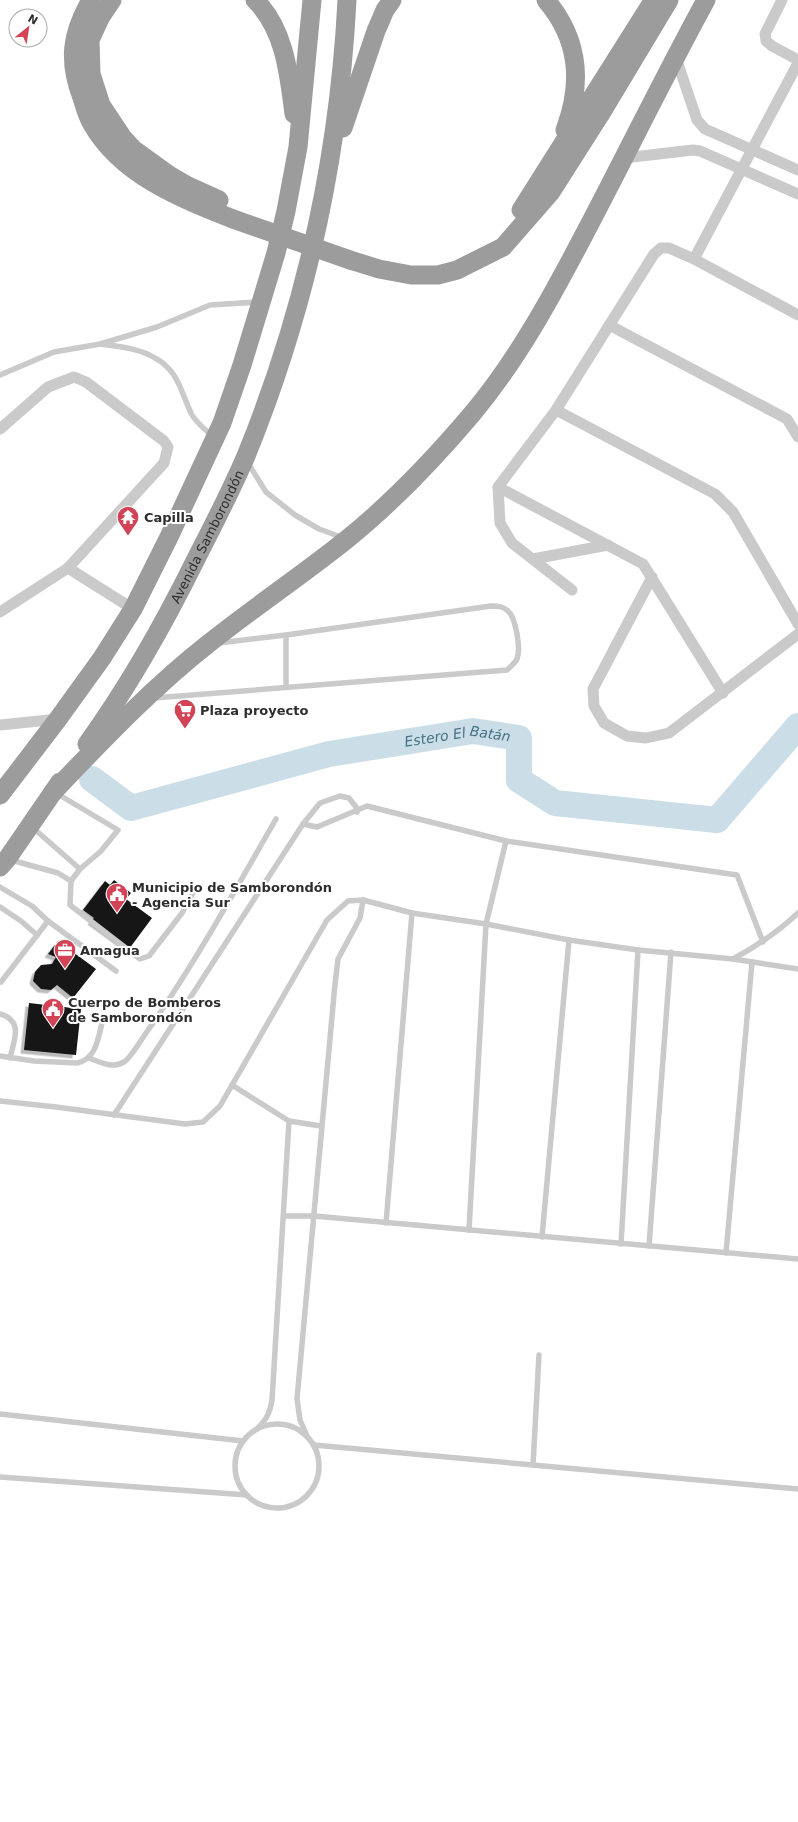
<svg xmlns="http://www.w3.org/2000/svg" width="798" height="1822" font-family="'DejaVu Sans',sans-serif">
<defs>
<filter id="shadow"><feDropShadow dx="-3.5" dy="3.5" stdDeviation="0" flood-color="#0004"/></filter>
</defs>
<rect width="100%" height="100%" fill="#fff"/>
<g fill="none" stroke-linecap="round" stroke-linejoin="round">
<path stroke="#cbdee7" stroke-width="26" id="s1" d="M 92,779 L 131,808 L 329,754 L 473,731 L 519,738 L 519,780 L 555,803 L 717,820 L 798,726"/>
</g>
<g fill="#141414" filter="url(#shadow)">
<path d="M 114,880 L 131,893 L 126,899 L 152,918 L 129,949 L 91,921 L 94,918 L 83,910 L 105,881 L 110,885 Z"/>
<path d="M 58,941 L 96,969 L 73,998 L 57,985 L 51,990 L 41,989 L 33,981 L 35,972 L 41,965 L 52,964 L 56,957 L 48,954 Z"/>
<path d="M 29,1003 L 81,1009 L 76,1055 L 24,1050 Z"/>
</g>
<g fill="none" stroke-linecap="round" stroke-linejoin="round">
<g stroke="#cacaca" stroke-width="5.5">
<path d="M 101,344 C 119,347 139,348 155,358 C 178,370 181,392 191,413 C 195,422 206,430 212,436"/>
<path d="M 0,375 L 54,352 L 100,344 L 157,327 L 210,305 L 258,302"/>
<path d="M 248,463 L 266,492 L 295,515 L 319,529 L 344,538"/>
<path d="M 286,687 L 286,635"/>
<path d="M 154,698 L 507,670 C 510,667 515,663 517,659 C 521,649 516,618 508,611 C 503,606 497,606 491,606 L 286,635 L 219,643"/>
<path d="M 56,793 L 118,830 L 101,851 L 80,869 L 71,881 L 70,905 L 140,959 L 149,956 L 182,913 L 195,889"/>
<path d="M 303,824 L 320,803 L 340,796 L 349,798 L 356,807 L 357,812"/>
<path d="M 32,827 L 80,869"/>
<path d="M 11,860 L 58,873 L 71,881"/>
<path d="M 0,887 L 32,906 L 48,921 L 116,971"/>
<path d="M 0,907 L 21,921 L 37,935"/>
<path d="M 733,959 C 757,946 778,932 798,913"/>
<path d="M 1,982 L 48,921"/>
<path d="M 0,1014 C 24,1021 14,1040 10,1058"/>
<path d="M 0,1056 L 34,1061 L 77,1063 C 96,1059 98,1039 102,1023"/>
<path d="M 89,1058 C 100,1062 112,1069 124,1062 C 130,1059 141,1040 146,1033 C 194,965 234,892 276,819"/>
<path d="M 232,1085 L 289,1121 L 321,1126"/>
<path d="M 0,1101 L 56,1107 L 185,1124 L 203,1122 L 220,1106 L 327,920 L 348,901 L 363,900 L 412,913 L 486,924 L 569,940 L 638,950 L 733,959 L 798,969"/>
<path d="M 114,1115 L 303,824 L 317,827 L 367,806 L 506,841 L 737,875 L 763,942"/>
<path d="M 284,1216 L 314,1216 L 798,1259"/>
<path d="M 386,1223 L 412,913"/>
<path d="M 469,1230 L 486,924 L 506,841"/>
<path d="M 542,1237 L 569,940"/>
<path d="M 621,1244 L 638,950"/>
<path d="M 649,1246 L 671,952"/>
<path d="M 726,1253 L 752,962"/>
<path d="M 0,1414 L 243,1441"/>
<circle cx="277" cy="1466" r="42"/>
<path d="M 257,1429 C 266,1420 270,1413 272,1400 L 289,1121"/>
<path d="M 308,1438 L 300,1420 L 297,1399 L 335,984 L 338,959 L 360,918 L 363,900"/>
<path d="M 314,1445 L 798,1489"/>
<path d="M 533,1465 L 539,1355"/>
<path d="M 0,1477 L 247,1495"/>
</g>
<g stroke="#cacaca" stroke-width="11">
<path d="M 782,0 L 765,34 L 766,41 L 772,46 L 798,60"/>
<path d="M 676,58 L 697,120 L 705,129 L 798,170"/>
<path d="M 624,158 L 693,150 L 700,151 L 798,194"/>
<path d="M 694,259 L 798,63"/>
<path d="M 609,325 L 787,419 L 798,437"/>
<path d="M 556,410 L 715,494 L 733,512 L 798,624"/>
<path d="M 0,429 L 48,387 L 74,377 L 86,382 L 164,441 L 168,447 L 164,463 L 68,568 L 0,612"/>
<path d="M 498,487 L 643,564 L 723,693"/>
<path d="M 533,559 L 608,545"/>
<path d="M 68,568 L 133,609"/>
<path d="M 652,577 L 593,689 L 594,706 L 604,723 L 627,736 L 646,738 L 669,733 L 798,634"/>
<path d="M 572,590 L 512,543 L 500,523 L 498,487 L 556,410 L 654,254 L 661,248 L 669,248 L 694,259 L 798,315"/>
<path d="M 0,725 L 58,719"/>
</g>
<g stroke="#9c9c9c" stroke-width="19">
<path d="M 91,0 C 71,34 68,61 82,98 C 85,107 87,116 92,124 C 121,175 180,198 233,219"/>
<path d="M 112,0 L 100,18 L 90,40 L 91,74 L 101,105 L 123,138 L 133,149 L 169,175 L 188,186 L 219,200"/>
<path d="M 255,0 C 285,29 289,75 294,114"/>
<path d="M 546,0 C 579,39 583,82 565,130"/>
<path d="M 343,128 L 376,31 L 385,10 L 392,0"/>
<path d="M 521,210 L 653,1"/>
<path d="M 350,260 L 379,269 L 411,275 L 438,275 L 457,270 L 503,247 L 551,192 L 600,115 L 669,0"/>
<path id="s2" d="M 87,744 C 129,686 165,622 197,557 C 214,524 231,491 246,456 C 305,311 339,157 347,0"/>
<path d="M 53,792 C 103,740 152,688 208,644 C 253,608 301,576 346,540 C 392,503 434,459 472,414 C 518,359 552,296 585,233 C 626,155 664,77 706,0"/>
<path d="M 0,795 L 58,719 L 102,658 L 133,609 L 169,537 L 222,423 L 242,365 L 276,253 L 286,211 L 298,147 L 312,0"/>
<path d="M 0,867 L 7,859 L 60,782"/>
</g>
<path stroke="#9c9c9c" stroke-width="19" d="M 233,219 L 350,260"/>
</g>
<defs>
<g id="temple-pin" transform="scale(1.15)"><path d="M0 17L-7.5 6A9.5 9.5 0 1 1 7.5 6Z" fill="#d14355" stroke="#fff"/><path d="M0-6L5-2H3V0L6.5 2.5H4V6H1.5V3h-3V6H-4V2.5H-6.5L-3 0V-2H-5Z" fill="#fff"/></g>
<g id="supermarket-pin" transform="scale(1.15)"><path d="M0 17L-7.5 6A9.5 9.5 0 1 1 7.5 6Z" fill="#d14355" stroke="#fff"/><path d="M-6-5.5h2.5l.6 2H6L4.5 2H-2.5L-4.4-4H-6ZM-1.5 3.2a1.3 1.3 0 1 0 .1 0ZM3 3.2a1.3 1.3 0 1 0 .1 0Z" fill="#fff"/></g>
<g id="civic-pin" transform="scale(1.15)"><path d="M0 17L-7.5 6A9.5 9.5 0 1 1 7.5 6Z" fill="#d14355" stroke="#fff"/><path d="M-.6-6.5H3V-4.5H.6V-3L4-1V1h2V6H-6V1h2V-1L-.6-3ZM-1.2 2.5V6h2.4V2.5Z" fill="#fff"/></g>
<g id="office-pin" transform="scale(1.15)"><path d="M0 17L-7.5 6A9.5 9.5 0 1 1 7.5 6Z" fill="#d14355" stroke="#fff"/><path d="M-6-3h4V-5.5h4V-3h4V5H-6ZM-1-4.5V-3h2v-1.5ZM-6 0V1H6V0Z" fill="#fff"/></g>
</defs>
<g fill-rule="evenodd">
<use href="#temple-pin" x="128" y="517"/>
<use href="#supermarket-pin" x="185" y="710"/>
<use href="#civic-pin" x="117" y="894"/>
<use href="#office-pin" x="65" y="950"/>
<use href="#civic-pin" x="53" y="1009"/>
</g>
<g text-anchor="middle" stroke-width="4" stroke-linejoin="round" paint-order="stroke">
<g font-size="13" font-weight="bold" fill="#2d2d2d" stroke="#fff" text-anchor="start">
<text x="144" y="522">Capilla</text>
<text x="200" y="715">Plaza proyecto</text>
<text x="132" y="892">Municipio de Samborondón<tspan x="132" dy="15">- Agencia Sur</tspan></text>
<text x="80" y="955">Amagua</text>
<text x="68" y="1007">Cuerpo de Bomberos<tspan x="68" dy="15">de Samborondón</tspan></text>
</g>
<g font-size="13" fill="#2d2d2d" stroke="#fff">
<text dy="5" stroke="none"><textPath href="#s2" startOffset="240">Avenida Samborondón</textPath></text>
</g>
<g font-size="14" font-style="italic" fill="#457086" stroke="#fff">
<text dy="5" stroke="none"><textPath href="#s1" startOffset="384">Estero El Batán</textPath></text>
</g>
</g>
<g transform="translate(28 28) rotate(30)"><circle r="19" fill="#ffffff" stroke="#ababab"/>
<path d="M0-3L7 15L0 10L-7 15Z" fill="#d14355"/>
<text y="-6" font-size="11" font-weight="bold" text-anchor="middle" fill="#2d2d2d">N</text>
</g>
</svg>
